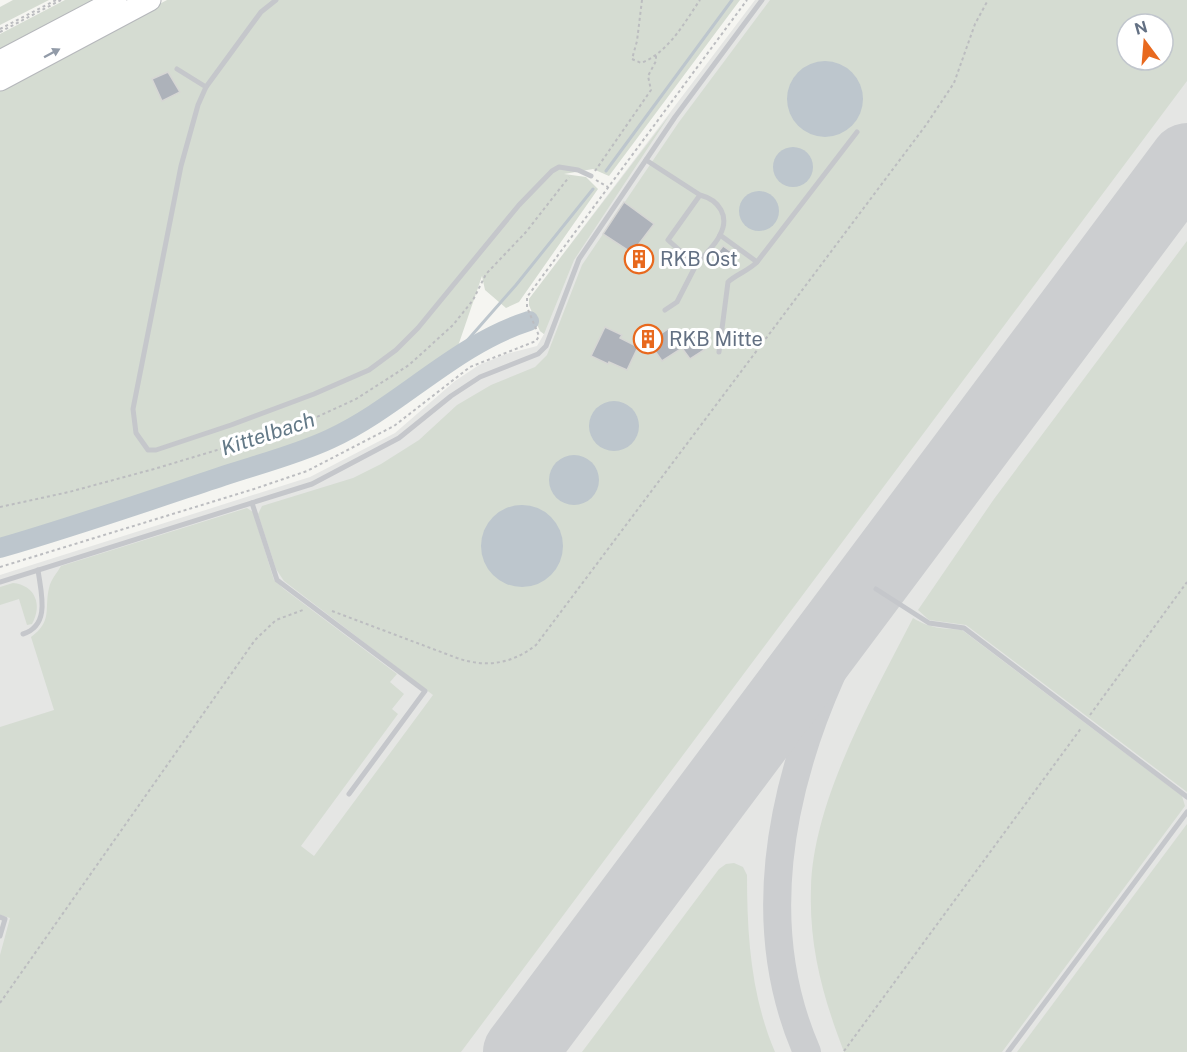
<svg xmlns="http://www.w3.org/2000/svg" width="1187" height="1052" font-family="'Public Sans',sans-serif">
<rect width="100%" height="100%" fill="#f5f5f1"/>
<path fill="#e5e6e4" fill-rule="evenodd" d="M 755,0 L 1187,0 L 1187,1052 L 0,1052 L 0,575 L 310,477 L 395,433 L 455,381 L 479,365 L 506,354 L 537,346 L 544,334 L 540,331 L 529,305 L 529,299 ZM 1127,24 L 1163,24 L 1163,60 L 1127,60 Z"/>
<g fill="#d5dcd2" fill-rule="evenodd">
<path d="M 13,0 L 49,0 L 0,25 L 0,7 Z"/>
<path d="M 65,0 L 106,0 L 0,56 L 0,34 Z"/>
<path d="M 167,0 L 740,0 L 609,176 L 593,169 L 564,174 L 586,177 L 598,189 L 519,302 L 506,308 L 485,290 L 482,276 L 457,349 L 414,381 L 331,434 L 0,541 L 0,89 Z"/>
<path d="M 770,0 L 1187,0 L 1187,81 L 461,1052 L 0,1052 L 0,955 L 10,918 L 0,915 L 0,727 L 54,710 L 31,637 C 53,621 44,609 49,588 C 51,579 57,573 61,566 L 247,508 L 253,512 L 274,580 L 284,589 L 397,674 L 390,682 L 404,694 L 392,709 L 398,714 L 301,846 L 314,856 L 433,695 L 284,581 L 276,569 L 258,514 L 262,506 L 353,478 L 381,464 L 419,440 L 457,405 L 491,385 L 535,367 L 547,355 L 582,265 L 679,122 ZM 1127,24 L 1163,24 L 1163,60 L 1127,60 Z"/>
<path d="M 671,113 L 574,260 L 544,334 L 540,331 L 529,305 L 529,299 Z"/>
<path d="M 1187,241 L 1187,792 L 966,625 L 929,620 L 918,610 L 994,499 Z"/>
<path d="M 13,583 C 35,585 43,605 32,624 L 27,625 L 19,599 L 0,605 L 0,587 Z"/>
<path d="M 913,618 C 931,629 941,628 962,630 L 1182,796 L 1185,806 L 1002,1052 L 844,1052 C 823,997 809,948 811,888 C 813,800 873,696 913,618 Z"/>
<path d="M 1187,824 L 1187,1052 L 1017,1052 Z"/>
<path d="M 734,863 L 743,867 L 747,875 C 747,935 751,996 775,1052 L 582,1052 L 719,869 L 726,864 Z"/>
</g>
<g fill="#bdc6cd">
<circle cx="825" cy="99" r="38"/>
<circle cx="793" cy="167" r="20"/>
<circle cx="759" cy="211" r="20"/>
<circle cx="614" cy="426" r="25"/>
<circle cx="574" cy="480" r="25"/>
<circle cx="522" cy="546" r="41"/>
</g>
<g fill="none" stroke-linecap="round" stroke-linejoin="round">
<g stroke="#bdc6cd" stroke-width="3">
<path d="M 606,171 L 732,0"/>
<path d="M 459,354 L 465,343 L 516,285 L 593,189"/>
</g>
<path stroke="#bdc6cd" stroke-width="20" d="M 0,548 C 76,526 151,500 226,475 C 260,464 298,454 330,439 C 401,406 454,345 529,321"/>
<path stroke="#ccced0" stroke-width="28" d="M 807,1052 C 740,899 796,725 876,589 C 893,561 910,535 927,508"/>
<path stroke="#ccced0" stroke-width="74" d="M 520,1052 L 1187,160"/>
</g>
<g fill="#adb2ba" stroke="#d6d6d4" stroke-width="1.5">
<path d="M 168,72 L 180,92 L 162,101 L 152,79 Z"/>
<path d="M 624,202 L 654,224 L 632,253 L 603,234 Z"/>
<path d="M 723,246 L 733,253 L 725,263 L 716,255 Z"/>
<path d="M 605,327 L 622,335 L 620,338 L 638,347 L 627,370 L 609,362 L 608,364 L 591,356 Z"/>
<path d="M 668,329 L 670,332 L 674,330 L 682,342 L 694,334 L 704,350 L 690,359 L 682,348 L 662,361 L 646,338 L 653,333 L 656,337 Z"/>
</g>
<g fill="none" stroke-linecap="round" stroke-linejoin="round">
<g stroke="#b5b7bb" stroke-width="23">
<g id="highway">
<path d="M 0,61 L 116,0"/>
<path d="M 0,80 L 150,0"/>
</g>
</g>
<g stroke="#bcbdc0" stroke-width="2" stroke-dasharray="3 3" stroke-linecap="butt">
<path d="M 642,0 L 637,41 L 632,59 L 641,63 C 669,52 684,23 700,0"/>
<path d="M 0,29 L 56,0"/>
<path d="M 0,32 L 61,0"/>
<path d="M 595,171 L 651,90 L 648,76 L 656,61 L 656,55"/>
<path d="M 596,180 L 608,187"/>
<path d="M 0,507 L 69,492 L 154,469 L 297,426 L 356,399 L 409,365 L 453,325 L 473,300 L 486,274 L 526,232 L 569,177"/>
<path d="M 0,567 L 254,489 L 307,471 L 394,426 L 470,367 L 536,341 L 539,336 L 527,307 L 527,297 L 747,0"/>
<path d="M 332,611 L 457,658 C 486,668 512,664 536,645 L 926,125 L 954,83 L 975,24 L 988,0"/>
<path d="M 1090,715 L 1187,582"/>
<path d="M 0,1003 L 255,640 L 276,620 L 303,610"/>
<path d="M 844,1051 L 1082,727"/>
</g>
<g stroke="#c5c7cb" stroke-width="5">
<path d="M 177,69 L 206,87 L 261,12 L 276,0"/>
<path d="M 206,87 L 198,105 L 181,166 L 133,409 L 136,433 L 148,450 L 156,450 L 231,425 L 314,394 L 369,370 L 396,350 L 418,328 L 519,205 L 552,171 L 559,167 L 578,170 L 591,176"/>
<path d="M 646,160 L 700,195 L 668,240 L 696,265 C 703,256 715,246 720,235 C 730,216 719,200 700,195"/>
<path d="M 720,235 L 757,262 L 857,132"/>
<path d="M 665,310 L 677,302 L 696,265"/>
<path d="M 719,352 L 728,282 C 737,274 748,271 757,262"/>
<path d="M 252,503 L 277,580 L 425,691 L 349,794"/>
<path d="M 0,582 L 312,484 L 399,438 L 451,396 L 480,377 L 538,354 L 546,346 L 579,259 L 675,117 L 762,0"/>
<path d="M 876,589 L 929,623 L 964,628 L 1187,797"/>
<path d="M 23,634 C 51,625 41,593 38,570"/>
<path d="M 0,917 L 5,919 L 0,936"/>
<path d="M 1008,1052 L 1187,812"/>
</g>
<use href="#highway" stroke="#fff" stroke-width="21"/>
</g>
<defs><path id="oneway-solid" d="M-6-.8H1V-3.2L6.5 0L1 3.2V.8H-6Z" transform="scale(1.5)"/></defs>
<use fill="#929ba8" href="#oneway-solid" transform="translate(52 53) rotate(-28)"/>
<defs>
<g id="building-ring" transform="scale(1.5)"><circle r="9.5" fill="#fff" stroke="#e8691e" stroke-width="1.5"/><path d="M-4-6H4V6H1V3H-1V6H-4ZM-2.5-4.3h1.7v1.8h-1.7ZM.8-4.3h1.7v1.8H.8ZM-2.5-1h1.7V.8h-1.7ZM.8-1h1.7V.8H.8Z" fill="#e8691e"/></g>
</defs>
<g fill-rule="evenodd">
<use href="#building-ring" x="639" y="259"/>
<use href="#building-ring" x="648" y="339"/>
</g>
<g text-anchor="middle" stroke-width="6" stroke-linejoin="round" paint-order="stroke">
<g font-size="20" fill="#637083" stroke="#fff" text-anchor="start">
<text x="660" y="266">RKB Ost</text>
<text x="669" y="346">RKB Mitte</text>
</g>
<g font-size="21" font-style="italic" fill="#637987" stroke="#fff">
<text transform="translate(268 434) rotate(-18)" y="7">Kittelbach</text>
</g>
</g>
<g transform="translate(1145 42) rotate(344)"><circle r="28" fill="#ffffff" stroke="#c1c6cd" stroke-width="1.5"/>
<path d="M0-4.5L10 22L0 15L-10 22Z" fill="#e8691e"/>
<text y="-9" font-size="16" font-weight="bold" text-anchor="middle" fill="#637083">N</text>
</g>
</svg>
